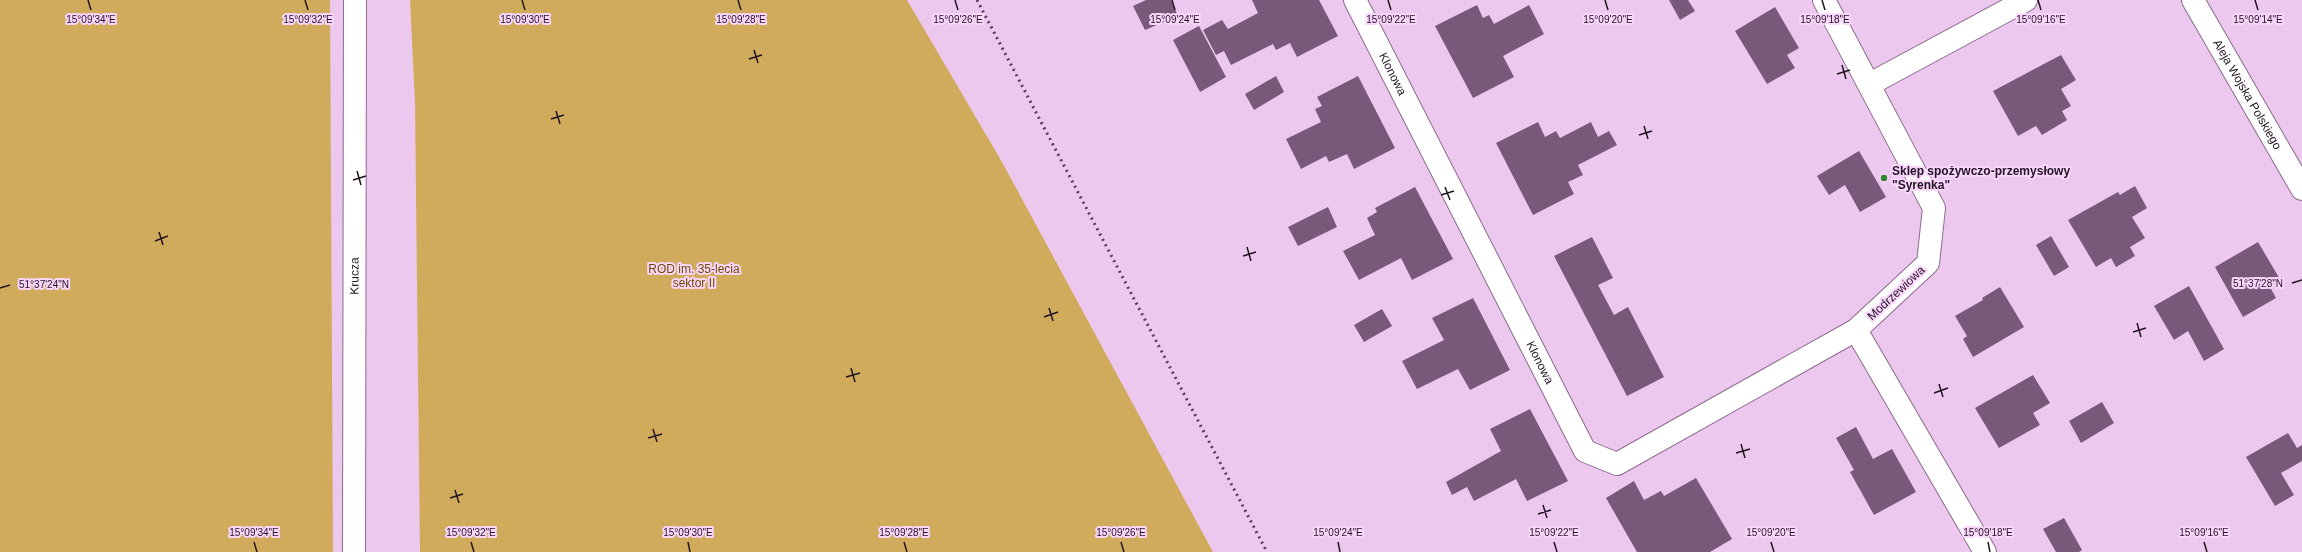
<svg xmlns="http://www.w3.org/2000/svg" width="2302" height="552" font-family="Helvetica,sans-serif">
<rect width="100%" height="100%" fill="#edc8ee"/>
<g fill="#d0ab5c">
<path d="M 0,0 L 330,0 L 333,552 L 0,552 Z"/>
<path d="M 410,0 L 907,0 L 1002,162 L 1213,552 L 420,552 L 415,103 Z"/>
</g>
<g fill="#78597a">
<path d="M 1146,0 L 1171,0 L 1178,16 L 1145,30 L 1133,6 Z"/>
<path d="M 1252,0 L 1319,0 L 1338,36 L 1297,57 L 1290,43 L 1276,50 L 1273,44 L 1231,65 L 1224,51 L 1216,55 L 1203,30 L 1222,20 L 1228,29 L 1258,13 Z"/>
<path d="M 1669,0 L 1688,0 L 1695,11 L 1680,20 Z"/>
<path d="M 1477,5 L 1483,18 L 1489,15 L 1494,24 L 1529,5 L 1544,34 L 1503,56 L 1514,77 L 1473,98 L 1435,26 Z"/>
<path d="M 1775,7 L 1799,48 L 1787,55 L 1795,68 L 1767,84 L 1735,31 Z"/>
<path d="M 1199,26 L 1226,77 L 1200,92 L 1173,40 Z"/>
<path d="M 2061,55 L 2076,80 L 2061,89 L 2071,106 L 2062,111 L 2067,120 L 2042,135 L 2036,126 L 2018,136 L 1993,91 Z"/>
<path d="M 1276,76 L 1284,92 L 1254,110 L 1245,94 Z"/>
<path d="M 1358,76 L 1395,148 L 1354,169 L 1347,154 L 1329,162 L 1326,156 L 1301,169 L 1286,139 L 1321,122 L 1315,109 L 1322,106 L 1317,97 Z"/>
<path d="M 1538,122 L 1545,137 L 1556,131 L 1560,138 L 1591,122 L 1598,137 L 1609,131 L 1617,145 L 1578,165 L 1583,175 L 1568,182 L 1574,194 L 1533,215 L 1496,143 Z"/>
<path d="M 1859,151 L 1886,197 L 1860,212 L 1845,185 L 1829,195 L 1817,176 Z"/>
<path d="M 2135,186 L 2147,208 L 2132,217 L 2145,238 L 2130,247 L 2135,256 L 2116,267 L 2111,258 L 2096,267 L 2068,220 L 2118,192 L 2120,195 Z"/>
<path d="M 1415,187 L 1453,259 L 1412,280 L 1401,258 L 1359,280 L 1343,251 L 1375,235 L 1367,218 L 1377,212 L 1375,208 Z"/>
<path d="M 1328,207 L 1337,227 L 1298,246 L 1288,227 Z"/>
<path d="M 2051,236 L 2069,267 L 2054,276 L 2036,245 Z"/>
<path d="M 1592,237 L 1613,278 L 1598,285 L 1614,315 L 1628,307 L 1664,377 L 1627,396 L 1554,256 Z"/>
<path d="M 2258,242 L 2281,281 L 2270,287 L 2276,298 L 2243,317 L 2215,267 Z"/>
<path d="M 2189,286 L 2224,349 L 2204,361 L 2188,331 L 2174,340 L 2154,306 Z"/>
<path d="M 2000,287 L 2024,327 L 1973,357 L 1963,339 L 1967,336 L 1955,316 L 1983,300 L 1982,298 Z"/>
<path d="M 1473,298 L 1510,370 L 1470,390 L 1458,369 L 1417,389 L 1402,361 L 1444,340 L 1432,318 Z"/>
<path d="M 1382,309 L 1392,326 L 1364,342 L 1354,325 Z"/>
<path d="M 2033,375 L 2050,403 L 2033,413 L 2040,425 L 1999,448 L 1975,408 Z"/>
<path d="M 2102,402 L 2114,423 L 2081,443 L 2069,421 Z"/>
<path d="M 1530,409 L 1568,481 L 1527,501 L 1516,479 L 1474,501 L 1467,487 L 1452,495 L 1446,482 L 1501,451 L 1490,429 Z"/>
<path d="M 1856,427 L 1873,459 L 1892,449 L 1916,492 L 1874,515 L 1850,472 L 1854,470 L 1836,438 Z"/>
<path d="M 2288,433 L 2297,448 L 2302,445 L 2302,461 L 2281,473 L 2294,495 L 2275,506 L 2246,457 Z"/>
<path d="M 1696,478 L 1732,539 L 1710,552 L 1637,552 L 1606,498 L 1634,481 L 1644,500 L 1661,491 L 1664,496 Z"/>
<path d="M 2064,518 L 2082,550 L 2079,552 L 2056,552 L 2043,529 Z"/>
</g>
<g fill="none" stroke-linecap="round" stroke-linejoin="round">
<g stroke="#8c6b8d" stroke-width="24">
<g id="minor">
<path id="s1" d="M 1355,0 L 1585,451 L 1617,464 L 1856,330"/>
<path d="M 1824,0 L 1934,208 L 1928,263 L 1856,330 L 1985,552"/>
<path id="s2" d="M 2193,0 L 2302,189"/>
<path d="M 1870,84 L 2026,0"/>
<path id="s3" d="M 354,552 L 355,0"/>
</g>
</g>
<use href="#minor" stroke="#fff" stroke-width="22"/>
<path stroke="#544255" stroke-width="3" stroke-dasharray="2 4" stroke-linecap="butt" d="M 977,0 L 1267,552"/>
</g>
<path fill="none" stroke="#211522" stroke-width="1.5" d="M 88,0 L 91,10M 305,0 L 308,10M 522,0 L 525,10M 738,0 L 741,10M 955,0 L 958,10M 1172,0 L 1175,10M 1388,0 L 1391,10M 1605,0 L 1608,10M 1822,0 L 1825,10M 2038,0 L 2041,10M 2255,0 L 2258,10M 754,50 L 758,63M 749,59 L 762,55M 1842,65 L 1846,79M 1837,74 L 1850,70M 556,111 L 560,124M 551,119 L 564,115M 1644,126 L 1648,139M 1639,135 L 1652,131M 357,171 L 361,185M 353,180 L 366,176M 1445,187 L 1450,200M 1441,195 L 1454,191M 159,232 L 163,245M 155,241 L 168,236M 1247,247 L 1251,261M 1243,256 L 1256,252M 2292,283 L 2302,280M 0,288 L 10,285M 1049,308 L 1053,321M 1044,317 L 1058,312M 2137,323 L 2141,337M 2133,332 L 2146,328M 851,368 L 855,382M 846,377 L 860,373M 1939,384 L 1943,397M 1934,393 L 1948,388M 653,429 L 657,442M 648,438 L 662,434M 1741,444 L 1745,458M 1736,453 L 1750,449M 455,490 L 459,503M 450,498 L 463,494M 1543,505 L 1547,518M 1538,514 L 1551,510M 254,542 L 257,552M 471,542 L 474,552M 688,542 L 690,552M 904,542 L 907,552M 1121,542 L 1124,552M 1338,542 L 1340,552M 1554,542 L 1557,552M 1771,542 L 1774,552M 1988,542 L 1990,552M 2204,542 L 2207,552"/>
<circle fill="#2e8736" stroke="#fad5fc" stroke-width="1.5" cx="1884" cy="178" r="4"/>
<g text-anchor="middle" stroke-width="4" stroke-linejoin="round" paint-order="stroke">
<g font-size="12" fill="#211522" stroke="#fad5fc">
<text dy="4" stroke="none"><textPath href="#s1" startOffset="83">Klonowa</textPath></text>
<text dy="4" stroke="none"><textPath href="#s2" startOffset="109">Aleja Wojska Polskiego</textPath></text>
<text dy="4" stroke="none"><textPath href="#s3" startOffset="276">Krucza</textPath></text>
<text transform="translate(1896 293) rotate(-43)" y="4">Modrzewiowa</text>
<text dy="4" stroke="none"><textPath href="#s1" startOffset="407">Klonowa</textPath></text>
</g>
<g font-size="12" font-weight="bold" fill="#211522" stroke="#fad5fc" text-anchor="start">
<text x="1892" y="175">Sklep spożywczo-przemysłowy<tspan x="1892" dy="14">"Syrenka"</tspan></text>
</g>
<g font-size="12" fill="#6a4f05" stroke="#fad5fc">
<text x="694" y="273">ROD im. 35-lecia<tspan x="694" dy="14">sektor II</tspan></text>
</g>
</g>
<g font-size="10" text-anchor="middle" fill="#211522" stroke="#fad5fc" stroke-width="4" stroke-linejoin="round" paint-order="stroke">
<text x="91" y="23">15°09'34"E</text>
<text x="308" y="23">15°09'32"E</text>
<text x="525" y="23">15°09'30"E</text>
<text x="741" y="23">15°09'28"E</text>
<text x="958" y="23">15°09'26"E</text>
<text x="1175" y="23">15°09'24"E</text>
<text x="1391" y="23">15°09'22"E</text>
<text x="1608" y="23">15°09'20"E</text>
<text x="1825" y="23">15°09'18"E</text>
<text x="2041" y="23">15°09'16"E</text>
<text x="2258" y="23">15°09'14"E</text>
<text x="2258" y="287">51°37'28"N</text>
<text x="44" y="288">51°37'24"N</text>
<text x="254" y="536">15°09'34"E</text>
<text x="471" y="536">15°09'32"E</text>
<text x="688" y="536">15°09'30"E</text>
<text x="904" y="536">15°09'28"E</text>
<text x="1121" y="536">15°09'26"E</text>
<text x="1338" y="536">15°09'24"E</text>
<text x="1554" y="536">15°09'22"E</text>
<text x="1771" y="536">15°09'20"E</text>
<text x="1988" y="536">15°09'18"E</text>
<text x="2204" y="536">15°09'16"E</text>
</g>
</svg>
